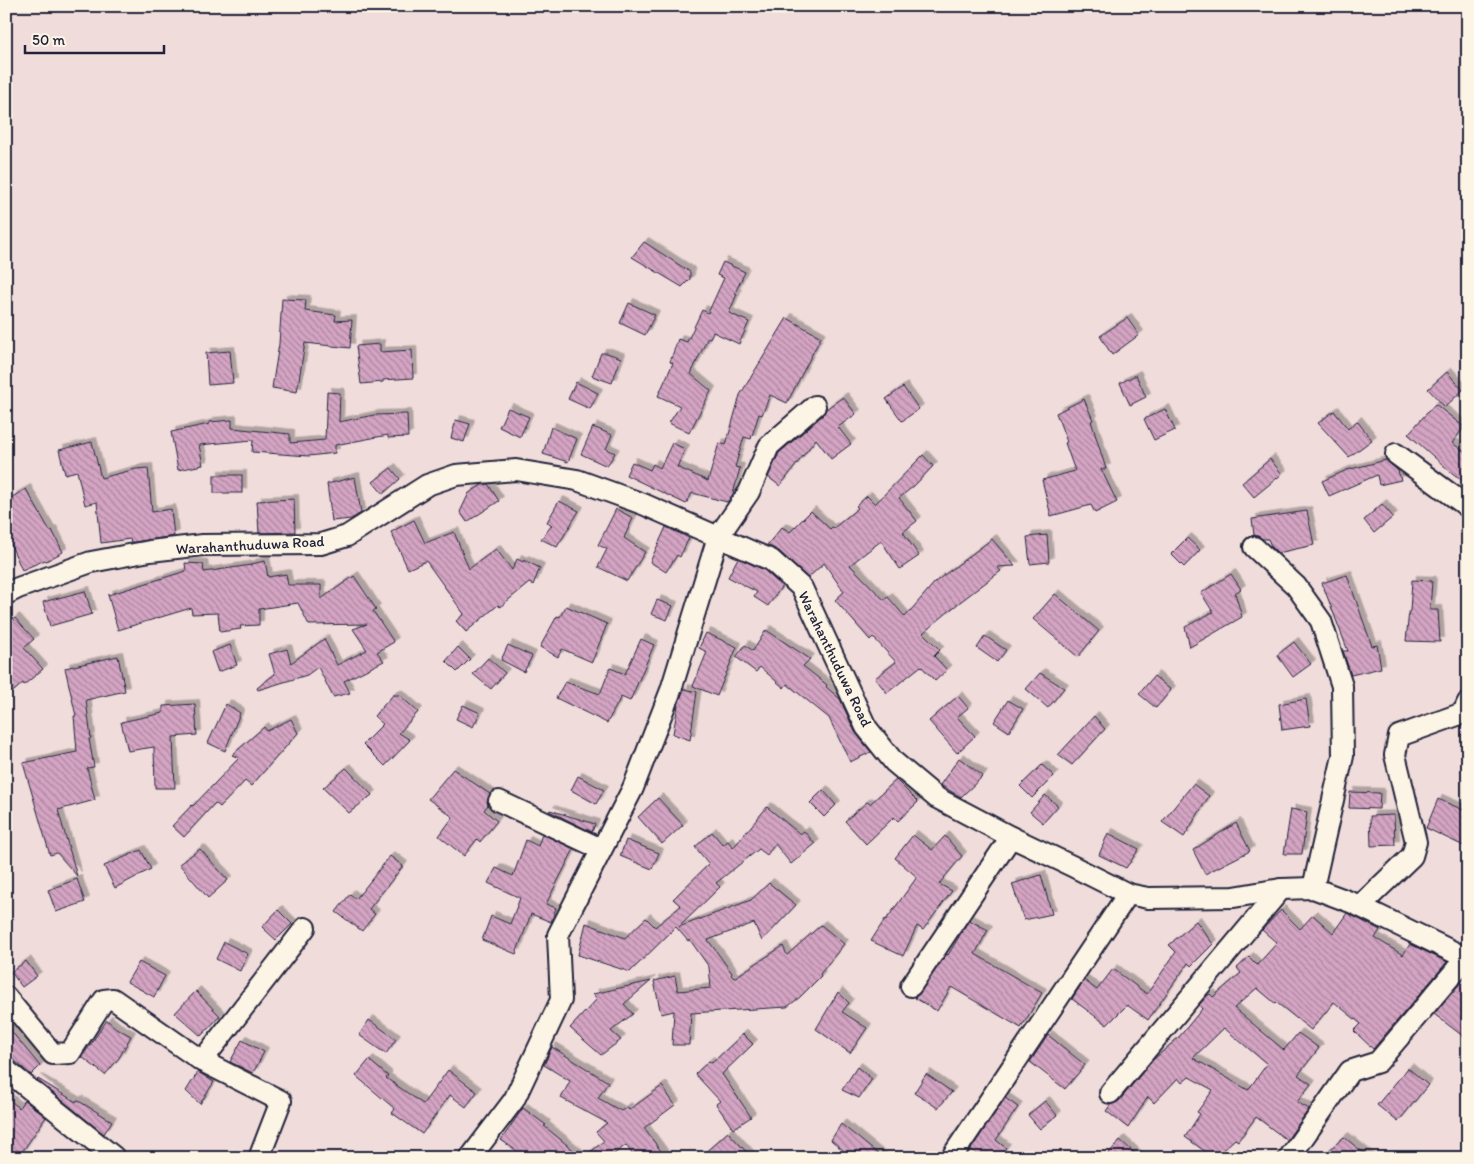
<svg xmlns="http://www.w3.org/2000/svg" width="1474" height="1164" font-family="Itim,sans-serif">
<defs>
<pattern id="building-back-hatch" width="6" height="6" patternUnits="userSpaceOnUse" patternTransform="scale(1.25)"><rect width="6" height="6" fill="#d4a4c3"/><path d="M-1 5l2 2M0 0l6 6M5-1l2 2" fill="none" stroke="#ac85a0"/></pattern>
<filter id="shadow"><feDropShadow dx="4.5" dy="-4.5" stdDeviation="0" flood-color="#0004"/></filter>
</defs>
<rect width="100%" height="100%" fill="#f0dddb"/>
<filter id="ink" filterUnits="userSpaceOnUse"><feTurbulence type="fractalNoise" baseFrequency=".02" numOctaves="2"/><feDisplacementMap in="SourceGraphic" scale="10" xChannelSelector="R" yChannelSelector="G"/><feConvolveMatrix kernelMatrix="1 2 1 2 8 2 1 2 1" color-interpolation-filters="sRGB"/></filter>
<g filter="url(#ink)">
<g fill="url(#building-back-hatch)" stroke="#22223b" fill-rule="evenodd" filter="url(#shadow)">
<path d="M 644,242 L 690,272 L 690,279 L 682,287 L 632,257 Z"/>
<path d="M 723,262 L 745,272 L 735,293 L 737,294 L 729,313 L 749,322 L 739,344 L 713,332 L 710,338 L 708,337 L 691,374 L 711,391 L 689,433 L 669,423 L 680,406 L 658,396 L 673,363 L 670,362 L 678,339 L 687,342 L 702,310 L 708,313 L 724,278 L 717,275 Z"/>
<path d="M 282,299 L 306,300 L 305,311 L 336,315 L 335,321 L 352,320 L 350,348 L 305,343 L 297,392 L 272,388 L 279,344 Z"/>
<path d="M 629,303 L 655,315 L 645,335 L 620,323 Z"/>
<path d="M 787,318 L 821,337 L 787,403 L 770,395 L 762,415 L 759,414 L 751,439 L 744,437 L 735,467 L 740,468 L 733,494 L 727,502 L 692,493 L 686,504 L 626,475 L 632,462 L 650,470 L 653,464 L 660,468 L 672,443 L 685,449 L 677,467 L 708,481 L 719,443 L 726,445 L 740,395 Z"/>
<path d="M 1127,318 L 1139,335 L 1112,355 L 1100,336 Z"/>
<path d="M 380,344 L 380,352 L 412,350 L 413,378 L 383,380 L 383,382 L 361,384 L 356,346 Z"/>
<path d="M 230,351 L 233,383 L 208,385 L 206,353 Z"/>
<path d="M 601,353 L 607,353 L 621,358 L 612,383 L 592,376 Z"/>
<path d="M 1447,372 L 1463,390 L 1445,407 L 1428,389 Z"/>
<path d="M 1136,375 L 1146,397 L 1130,405 L 1120,383 Z"/>
<path d="M 576,382 L 598,393 L 590,409 L 568,399 Z"/>
<path d="M 903,387 L 919,409 L 902,421 L 886,399 Z"/>
<path d="M 327,392 L 340,393 L 339,422 L 374,415 L 407,414 L 408,437 L 388,438 L 388,435 L 335,445 L 335,453 L 309,456 L 252,452 L 253,440 L 199,445 L 203,465 L 178,470 L 171,432 L 209,424 L 209,422 L 232,420 L 232,428 L 290,434 L 290,443 L 325,440 Z"/>
<path d="M 843,397 L 856,414 L 838,427 L 851,444 L 831,459 L 816,439 L 780,486 L 768,477 L 779,453 L 823,415 L 826,409 Z"/>
<path d="M 1084,399 L 1093,420 L 1091,421 L 1106,469 L 1101,469 L 1117,502 L 1095,513 L 1091,505 L 1051,516 L 1042,480 L 1075,471 L 1065,443 L 1067,442 L 1056,413 Z"/>
<path d="M 1435,404 L 1464,427 L 1452,443 L 1468,454 L 1468,485 L 1451,472 L 1408,434 Z"/>
<path d="M 508,408 L 529,417 L 520,437 L 499,427 Z"/>
<path d="M 1165,409 L 1175,430 L 1154,440 L 1144,419 Z"/>
<path d="M 1334,411 L 1348,429 L 1357,421 L 1372,440 L 1349,457 L 1318,423 Z"/>
<path d="M 456,420 L 470,424 L 464,442 L 451,438 Z"/>
<path d="M 551,427 L 577,439 L 568,462 L 543,454 Z"/>
<path d="M 593,427 L 612,435 L 606,449 L 615,453 L 607,466 L 581,454 Z"/>
<path d="M 92,442 L 101,478 L 136,469 L 148,468 L 152,512 L 171,509 L 174,536 L 134,542 L 131,542 L 130,539 L 101,543 L 97,502 L 85,505 L 77,471 L 65,474 L 59,450 Z"/>
<path d="M 923,455 L 933,466 L 914,486 L 899,498 L 917,521 L 903,532 L 919,556 L 900,569 L 881,541 L 850,565 L 884,600 L 888,597 L 905,617 L 935,582 L 992,539 L 1015,566 L 997,567 L 1001,571 L 960,602 L 923,633 L 940,650 L 934,656 L 947,670 L 935,681 L 921,666 L 887,693 L 875,678 L 896,662 L 873,637 L 870,640 L 835,600 L 844,592 L 824,563 L 808,578 L 779,551 L 767,545 L 782,527 L 790,532 L 811,511 L 830,529 L 832,527 L 834,528 L 858,508 L 856,506 L 867,496 L 875,504 Z"/>
<path d="M 1270,459 L 1282,474 L 1254,497 L 1242,483 Z"/>
<path d="M 1386,460 L 1398,471 L 1401,480 L 1379,485 L 1377,475 L 1329,496 L 1322,481 L 1347,470 Z"/>
<path d="M 391,468 L 400,479 L 383,494 L 373,482 Z"/>
<rect x="214" y="475" width="28" height="18"/>
<path d="M 355,477 L 361,513 L 351,519 L 332,521 L 327,484 Z"/>
<path d="M 488,484 L 499,501 L 467,522 L 460,512 L 469,493 L 482,485 Z"/>
<path d="M 26,489 L 50,531 L 52,530 L 63,552 L 46,561 L 45,560 L 22,570 L 6,534 L 6,504 L 14,501 L 12,497 Z"/>
<path d="M 294,499 L 295,532 L 259,533 L 257,501 Z"/>
<path d="M 559,501 L 579,511 L 557,547 L 541,539 L 552,525 L 547,522 Z"/>
<path d="M 1382,504 L 1393,517 L 1374,533 L 1364,520 Z"/>
<path d="M 616,509 L 633,518 L 624,538 L 645,552 L 627,581 L 598,567 L 607,549 L 598,545 Z"/>
<path d="M 1307,511 L 1314,545 L 1278,553 L 1271,546 L 1268,539 L 1263,539 L 1254,535 L 1252,519 Z"/>
<path d="M 414,520 L 425,543 L 454,532 L 469,569 L 496,549 L 512,570 L 517,559 L 523,562 L 524,560 L 540,568 L 533,585 L 529,583 L 500,607 L 498,605 L 466,632 L 456,621 L 464,614 L 426,561 L 408,569 L 391,532 Z"/>
<path d="M 666,527 L 689,538 L 680,557 L 677,555 L 666,572 L 650,562 Z"/>
<path d="M 1047,535 L 1049,562 L 1030,564 L 1027,537 Z"/>
<path d="M 1187,538 L 1200,550 L 1184,567 L 1171,554 Z"/>
<path d="M 738,558 L 764,570 L 782,586 L 768,606 L 754,597 L 757,592 L 728,577 Z"/>
<path d="M 265,561 L 268,577 L 286,574 L 288,585 L 321,585 L 321,599 L 354,576 L 376,609 L 373,611 L 394,642 L 377,652 L 384,661 L 344,681 L 350,693 L 333,697 L 318,667 L 307,675 L 258,690 L 257,688 L 275,674 L 269,654 L 287,649 L 291,663 L 324,639 L 337,665 L 367,650 L 353,629 L 367,624 L 309,625 L 298,603 L 259,609 L 259,625 L 240,626 L 241,629 L 220,632 L 218,613 L 192,614 L 191,608 L 118,630 L 108,595 L 186,571 L 185,563 L 203,564 L 204,572 L 251,565 L 251,564 Z"/>
<path d="M 1231,574 L 1241,589 L 1235,593 L 1242,617 L 1190,647 L 1185,627 L 1213,612 L 1201,593 Z"/>
<path d="M 1347,575 L 1372,646 L 1377,645 L 1381,668 L 1351,675 L 1343,651 L 1348,651 L 1322,583 Z"/>
<path d="M 1412,580 L 1432,581 L 1430,610 L 1438,610 L 1440,642 L 1406,641 L 1409,611 L 1410,611 Z"/>
<path d="M 85,591 L 92,614 L 50,626 L 43,602 Z"/>
<path d="M 1055,594 L 1099,631 L 1078,657 L 1033,619 Z"/>
<path d="M 657,600 L 673,606 L 667,620 L 651,614 Z"/>
<path d="M 566,606 L 607,624 L 592,662 L 562,649 L 558,657 L 540,647 L 557,616 L 560,617 Z"/>
<path d="M 15,618 L 34,639 L 24,648 L 43,669 L 24,685 L 23,683 L 6,698 L 6,626 Z"/>
<path d="M 766,630 L 810,659 L 803,666 L 827,685 L 826,687 L 840,699 L 855,732 L 871,752 L 850,762 L 829,718 L 787,684 L 784,688 L 760,667 L 756,672 L 736,657 L 745,645 L 753,651 Z"/>
<path d="M 706,633 L 737,647 L 717,696 L 693,686 L 707,652 L 699,648 Z"/>
<path d="M 985,636 L 1006,650 L 997,662 L 977,648 Z"/>
<path d="M 641,639 L 654,645 L 630,701 L 621,697 L 607,723 L 556,698 L 565,682 L 600,694 L 610,668 L 625,674 Z"/>
<path d="M 1294,642 L 1311,664 L 1293,677 L 1277,655 Z"/>
<path d="M 230,645 L 237,665 L 218,672 L 211,652 Z"/>
<path d="M 508,645 L 532,656 L 524,672 L 501,660 Z"/>
<path d="M 458,647 L 470,659 L 457,672 L 446,661 Z"/>
<path d="M 118,656 L 125,691 L 86,700 L 91,738 L 89,739 L 94,767 L 87,768 L 95,800 L 58,810 L 77,876 L 57,853 L 50,855 L 23,763 L 77,752 L 74,716 L 76,716 L 65,668 Z"/>
<path d="M 488,658 L 505,673 L 491,689 L 473,674 Z"/>
<path d="M 1040,673 L 1064,688 L 1048,708 L 1026,689 Z"/>
<path d="M 1154,676 L 1171,690 L 1156,708 L 1139,694 Z"/>
<path d="M 684,689 L 697,692 L 690,740 L 673,734 L 678,705 Z"/>
<path d="M 393,695 L 399,695 L 418,712 L 399,733 L 410,740 L 385,766 L 363,744 L 383,724 L 374,716 Z"/>
<path d="M 958,696 L 968,708 L 957,717 L 975,736 L 957,753 L 929,721 Z"/>
<path d="M 1306,699 L 1310,726 L 1282,730 L 1279,704 Z"/>
<path d="M 1008,700 L 1023,709 L 1009,732 L 994,722 Z"/>
<path d="M 195,704 L 197,735 L 173,737 L 175,788 L 155,788 L 154,747 L 128,751 L 121,722 L 163,713 L 163,706 Z"/>
<path d="M 226,704 L 240,713 L 225,751 L 208,743 Z"/>
<path d="M 463,705 L 480,713 L 473,727 L 456,719 Z"/>
<path d="M 1094,716 L 1105,729 L 1072,765 L 1058,755 Z"/>
<path d="M 291,719 L 298,733 L 251,786 L 245,781 L 220,807 L 215,803 L 184,837 L 172,826 L 192,805 L 193,806 L 239,758 L 232,755 L 264,727 L 267,731 Z"/>
<path d="M 959,758 L 983,776 L 961,797 L 940,785 Z"/>
<path d="M 1042,765 L 1054,776 L 1032,798 L 1020,786 Z"/>
<path d="M 346,768 L 372,795 L 349,813 L 323,788 Z"/>
<path d="M 453,769 L 490,794 L 487,802 L 488,805 L 484,810 L 497,821 L 480,842 L 477,839 L 464,856 L 439,836 L 453,817 L 428,799 Z"/>
<path d="M 578,776 L 604,790 L 596,804 L 571,790 Z"/>
<path d="M 896,780 L 918,802 L 898,821 L 894,817 L 866,844 L 845,821 L 867,802 L 870,804 Z"/>
<path d="M 1193,784 L 1209,796 L 1184,837 L 1162,822 Z"/>
<path d="M 823,790 L 836,805 L 824,817 L 810,803 Z"/>
<path d="M 1350,792 L 1380,793 L 1379,809 L 1349,808 Z"/>
<path d="M 1045,795 L 1058,806 L 1043,823 L 1030,812 Z"/>
<path d="M 658,798 L 683,825 L 662,844 L 638,817 Z"/>
<path d="M 1438,799 L 1468,812 L 1468,848 L 1426,828 Z"/>
<path d="M 767,807 L 800,834 L 804,831 L 815,844 L 791,864 L 775,844 L 767,855 L 759,849 L 716,883 L 720,887 L 679,927 L 751,900 L 769,883 L 796,905 L 762,941 L 754,923 L 708,940 L 732,973 L 731,975 L 734,978 L 783,946 L 787,955 L 821,925 L 844,944 L 820,974 L 821,976 L 799,998 L 787,1007 L 691,1013 L 689,1045 L 672,1045 L 674,1011 L 661,1014 L 654,981 L 675,976 L 678,991 L 711,988 L 709,967 L 690,940 L 688,941 L 676,927 L 630,972 L 578,955 L 586,923 L 625,938 L 646,918 L 655,927 L 681,906 L 673,899 L 709,864 L 695,847 L 712,832 L 723,845 L 728,841 L 733,848 Z"/>
<path d="M 1291,809 L 1307,812 L 1302,854 L 1284,854 Z"/>
<path d="M 550,810 L 595,824 L 592,832 L 549,811 Z"/>
<path d="M 1394,815 L 1395,845 L 1371,846 L 1370,816 Z"/>
<path d="M 1236,823 L 1250,851 L 1205,874 L 1193,850 Z"/>
<path d="M 1108,833 L 1139,849 L 1126,868 L 1099,855 Z"/>
<path d="M 542,834 L 574,849 L 546,904 L 556,908 L 551,922 L 531,914 L 516,954 L 482,940 L 491,916 L 510,924 L 520,898 L 488,883 L 496,868 L 513,876 L 526,840 L 538,846 Z"/>
<path d="M 913,835 L 932,850 L 945,836 L 962,856 L 939,884 L 952,891 L 923,930 L 917,926 L 903,956 L 871,941 L 885,919 L 886,920 L 917,877 L 895,858 Z"/>
<path d="M 626,840 L 659,853 L 652,869 L 620,856 Z"/>
<path d="M 200,849 L 228,880 L 208,898 L 179,864 Z"/>
<path d="M 141,850 L 151,869 L 115,888 L 104,866 Z"/>
<path d="M 390,856 L 403,866 L 369,909 L 375,914 L 362,931 L 336,912 L 350,894 L 356,899 Z"/>
<path d="M 1041,875 L 1052,914 L 1024,920 L 1012,884 Z"/>
<path d="M 77,879 L 85,902 L 56,912 L 48,890 Z"/>
<path d="M 278,910 L 292,924 L 276,940 L 262,927 Z"/>
<path d="M 1281,910 L 1300,929 L 1313,915 L 1333,933 L 1347,913 L 1380,930 L 1375,938 L 1403,955 L 1410,944 L 1447,962 L 1373,1049 L 1354,1031 L 1361,1024 L 1334,1002 L 1311,1030 L 1277,1003 L 1276,1004 L 1257,988 L 1234,1008 L 1284,1050 L 1298,1033 L 1319,1048 L 1298,1075 L 1311,1084 L 1297,1102 L 1309,1109 L 1287,1140 L 1256,1117 L 1238,1141 L 1235,1139 L 1214,1158 L 1185,1137 L 1200,1114 L 1197,1112 L 1213,1090 L 1189,1077 L 1182,1083 L 1178,1078 L 1154,1103 L 1148,1097 L 1128,1128 L 1106,1111 L 1111,1104 L 1119,1101 L 1153,1060 L 1179,1037 L 1202,1009 L 1199,1005 L 1207,996 L 1210,994 L 1213,997 L 1241,973 L 1237,968 L 1249,957 L 1257,965 L 1277,943 L 1262,930 ZM 1224,1028 L 1267,1064 L 1248,1090 L 1193,1058 Z"/>
<path d="M 969,920 L 988,930 L 975,954 L 1042,993 L 1021,1028 L 951,987 L 937,1011 L 915,998 L 947,954 L 948,955 Z"/>
<path d="M 1196,921 L 1213,944 L 1191,966 L 1188,963 L 1148,1020 L 1127,1005 L 1107,1025 L 1072,999 L 1084,980 L 1097,990 L 1113,969 L 1147,994 L 1176,952 L 1169,945 Z"/>
<path d="M 224,942 L 248,954 L 240,971 L 216,959 Z"/>
<path d="M 26,961 L 37,976 L 22,987 L 11,972 Z"/>
<path d="M 139,962 L 165,976 L 154,997 L 127,982 Z"/>
<path d="M 1468,974 L 1468,1040 L 1434,1014 Z"/>
<path d="M 651,981 L 624,1004 L 633,1014 L 611,1031 L 621,1040 L 601,1055 L 570,1028 L 597,999 L 593,994 Z"/>
<path d="M 196,991 L 220,1016 L 201,1036 L 175,1013 Z"/>
<path d="M 838,992 L 849,1003 L 842,1012 L 867,1028 L 850,1053 L 816,1029 Z"/>
<path d="M 107,1020 L 116,1028 L 131,1036 L 119,1058 L 105,1075 L 82,1057 Z"/>
<path d="M 369,1020 L 396,1039 L 386,1054 L 359,1035 Z"/>
<path d="M 6,1025 L 40,1066 L 31,1075 L 6,1053 Z"/>
<path d="M 743,1034 L 753,1044 L 722,1074 L 751,1117 L 733,1129 L 716,1104 L 720,1101 L 695,1074 L 709,1061 L 712,1063 Z"/>
<path d="M 1048,1035 L 1085,1065 L 1065,1089 L 1030,1062 Z"/>
<path d="M 242,1040 L 264,1052 L 253,1073 L 230,1062 Z"/>
<path d="M 552,1047 L 608,1082 L 598,1098 L 621,1111 L 627,1107 L 629,1110 L 662,1086 L 675,1105 L 644,1128 L 666,1158 L 635,1158 L 626,1145 L 609,1158 L 583,1158 L 604,1141 L 596,1132 L 607,1123 L 561,1098 L 570,1081 L 544,1065 Z"/>
<path d="M 369,1060 L 388,1076 L 386,1078 L 423,1104 L 448,1070 L 477,1092 L 466,1107 L 450,1095 L 422,1134 L 392,1113 L 395,1109 L 356,1076 Z"/>
<path d="M 857,1067 L 872,1079 L 859,1098 L 842,1090 Z"/>
<path d="M 1408,1068 L 1428,1085 L 1398,1122 L 1377,1105 Z"/>
<path d="M 198,1072 L 214,1082 L 200,1104 L 186,1091 Z"/>
<path d="M 926,1074 L 952,1092 L 938,1108 L 914,1093 Z"/>
<path d="M 38,1079 L 76,1102 L 77,1100 L 112,1121 L 104,1134 L 37,1080 Z"/>
<path d="M 6,1097 L 19,1108 L 24,1100 L 46,1117 L 18,1158 L 6,1158 Z"/>
<path d="M 1005,1098 L 1018,1107 L 996,1140 L 1006,1148 L 998,1158 L 981,1158 L 971,1149 Z"/>
<path d="M 1045,1101 L 1057,1115 L 1040,1129 L 1028,1115 Z"/>
<path d="M 523,1108 L 546,1125 L 544,1126 L 583,1158 L 527,1158 L 501,1140 Z"/>
<path d="M 841,1124 L 883,1158 L 852,1158 L 831,1140 Z"/>
<path d="M 728,1132 L 752,1158 L 699,1158 Z"/>
<path d="M 1344,1137 L 1370,1158 L 1337,1158 L 1328,1151 Z"/>
<path d="M 1120,1140 L 1140,1158 L 1105,1158 Z"/>
</g>
<g fill="none" stroke-linecap="round" stroke-linejoin="round">
<g stroke="#22223b" stroke-width="24">
<g id="minor">
<path d="M 1396,454 L 1468,507"/>
<path d="M 1254,547 L 1296,586 L 1321,621 L 1342,686 L 1343,756 L 1313,888"/>
<path d="M 6,594 L 18,588 L 91,562 L 150,551 L 203,545 L 321,544 L 347,536 L 427,485 L 456,475 L 516,470 L 577,480 L 643,504 L 771,560 L 802,588 L 866,727 L 894,762 L 937,798 L 1011,837 L 1072,866 L 1128,894 L 1148,898 L 1234,897 L 1281,889 L 1313,888 L 1353,903 L 1468,959"/>
<path d="M 499,801 L 601,849"/>
<path d="M 1360,906 L 1412,856 L 1416,842 L 1395,755 L 1399,736 L 1463,713 L 1468,702"/>
<path d="M 911,986 L 1011,837"/>
<path d="M 6,997 L 53,1054 L 70,1053 L 104,1000 L 113,999 L 202,1061 L 281,1101 L 259,1158"/>
<path d="M 202,1061 L 305,928"/>
<path d="M 6,1070 L 114,1157"/>
<path d="M 1110,1093 L 1281,889"/>
<path d="M 470,1158 L 514,1100 L 561,1000 L 558,935 L 633,788 L 671,690 L 718,537 L 749,492 L 769,446 L 815,406"/>
<path d="M 951,1158 L 1128,894"/>
<path d="M 1289,1158 L 1350,1071 L 1378,1062 L 1466,958"/>
</g>
</g>
<use href="#minor" stroke="#fcf5e5" stroke-width="20"/>
</g>
</g>
<g text-anchor="middle" stroke-width="4" stroke-linejoin="round" paint-order="stroke">
<g font-size="15" fill="#22223b" stroke="#fcf5e5">
<text transform="translate(250 545) rotate(-3)" y="5">Warahanthuduwa Road</text>
<text transform="translate(835 659) rotate(64)" y="5">Warahanthuduwa Road</text>
</g>
</g>
<rect width="1474" height="1164" fill="none" stroke="#fcf5e5" stroke-width="25"/>
<rect x="12" y="12" width="1449" height="1139" fill="none" stroke="#22223b" stroke-width="2" filter="url(#ink)"/>
<path d="M25 45v8h139v-8" fill="none" stroke="#22223b" stroke-width="2.5"/>
<text x="32" y="45" font-size="15" fill="#22223b" stroke="#fcf5e5" stroke-width="4" paint-order="stroke">50 m</text>
</svg>
